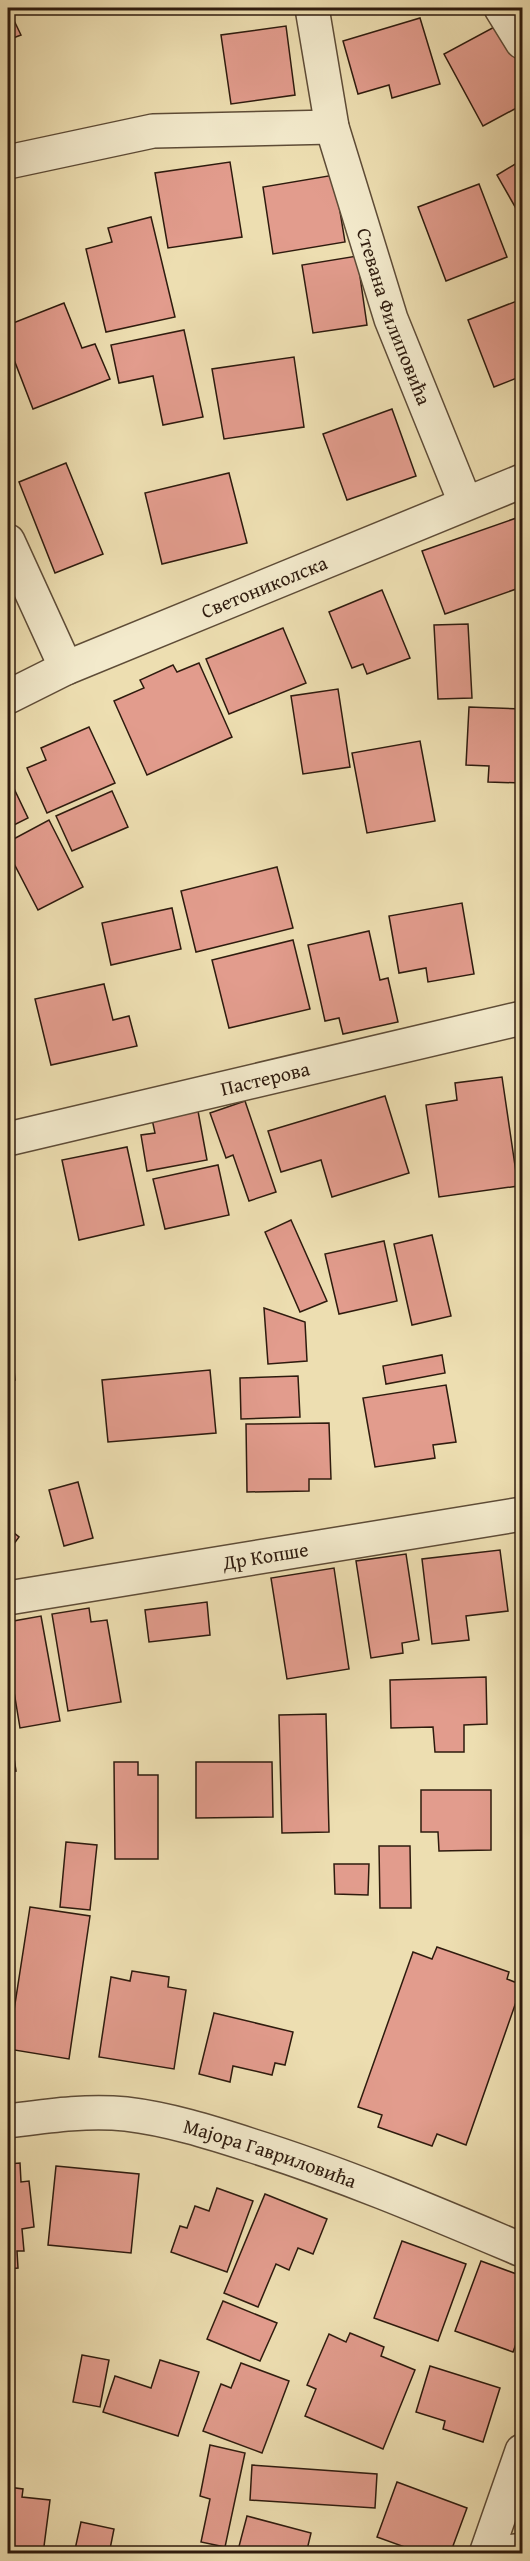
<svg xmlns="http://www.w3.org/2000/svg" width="530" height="2561" font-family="'Gentium Book Plus',serif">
<rect width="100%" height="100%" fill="#eddeb1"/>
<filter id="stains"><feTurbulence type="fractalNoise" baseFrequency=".00333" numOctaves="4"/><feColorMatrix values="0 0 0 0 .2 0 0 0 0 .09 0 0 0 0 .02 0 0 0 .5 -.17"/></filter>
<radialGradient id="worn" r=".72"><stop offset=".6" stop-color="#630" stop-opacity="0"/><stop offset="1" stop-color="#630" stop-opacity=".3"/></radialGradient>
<g fill="#e29c8d" stroke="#2e1b0e" stroke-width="1.5">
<path d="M 8,8 L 21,35 L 8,40 Z"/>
<path d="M 420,18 L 440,84 L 392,98 L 389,85 L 358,94 L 343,41 Z"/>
<path d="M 498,25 L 522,70 L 522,105 L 483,126 L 444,54 Z"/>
<path d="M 286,26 L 295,95 L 231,104 L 221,35 Z"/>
<path d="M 522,160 L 522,219 L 497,175 Z"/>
<path d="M 230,162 L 242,237 L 168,248 L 155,173 Z"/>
<path d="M 334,175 L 345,242 L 273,254 L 263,187 Z"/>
<path d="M 479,184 L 507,257 L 446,281 L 418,207 Z"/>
<path d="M 151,217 L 175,317 L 106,332 L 86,249 L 112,242 L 108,228 Z"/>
<path d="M 357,256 L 367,325 L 313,333 L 302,265 Z"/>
<path d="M 522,299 L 522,376 L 494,387 L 468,320 Z"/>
<path d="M 64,303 L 82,348 L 95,344 L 110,379 L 33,409 L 8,344 L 8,325 Z"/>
<path d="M 184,330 L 203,417 L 163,425 L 153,376 L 119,383 L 111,345 Z"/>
<path d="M 294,357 L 304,427 L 224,439 L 212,369 Z"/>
<path d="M 392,409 L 416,476 L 347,500 L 323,434 Z"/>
<path d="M 66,463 L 103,554 L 55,573 L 19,482 Z"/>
<path d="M 229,473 L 247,543 L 162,564 L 145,493 Z"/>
<path d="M 522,516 L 522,587 L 445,614 L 422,551 Z"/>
<path d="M 382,590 L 410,658 L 367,674 L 363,664 L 352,668 L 329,612 Z"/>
<path d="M 468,624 L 472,698 L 438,699 L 434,625 Z"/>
<path d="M 283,628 L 306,683 L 229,714 L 206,659 Z"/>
<path d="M 199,663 L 232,737 L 147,775 L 114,701 L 144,688 L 140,680 L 173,665 L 177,672 Z"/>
<path d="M 338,689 L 350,767 L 303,774 L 291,696 Z"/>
<path d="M 469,707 L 522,709 L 522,783 L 488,782 L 489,766 L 466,765 Z"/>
<path d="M 89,727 L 115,783 L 47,813 L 27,768 L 46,760 L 41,748 Z"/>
<path d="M 420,741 L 435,821 L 367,833 L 352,753 Z"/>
<path d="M 8,776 L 28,818 L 8,828 Z"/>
<path d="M 112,791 L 128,827 L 72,851 L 56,816 Z"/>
<path d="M 49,820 L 83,887 L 38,910 L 8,852 L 8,842 Z"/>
<path d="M 277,867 L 293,928 L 196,952 L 181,891 Z"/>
<path d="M 462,903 L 474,974 L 428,982 L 426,968 L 399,973 L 389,916 Z"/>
<path d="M 172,908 L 181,949 L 111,965 L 102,923 Z"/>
<path d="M 369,931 L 380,980 L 388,978 L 398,1022 L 343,1034 L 339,1018 L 325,1021 L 308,945 Z"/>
<path d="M 293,940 L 310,1009 L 229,1028 L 212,960 Z"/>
<path d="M 104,984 L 113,1020 L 129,1016 L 137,1046 L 51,1065 L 35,999 Z"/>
<path d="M 502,1077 L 518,1186 L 439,1197 L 426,1105 L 457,1100 L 455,1083 Z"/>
<path d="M 385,1096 L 409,1173 L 332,1197 L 321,1160 L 281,1172 L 268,1131 Z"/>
<path d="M 245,1101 L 276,1192 L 249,1201 L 233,1155 L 226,1158 L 210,1113 Z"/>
<path d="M 198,1111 L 207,1160 L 147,1171 L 141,1135 L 155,1133 L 152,1119 Z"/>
<path d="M 127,1147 L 144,1225 L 79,1240 L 62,1160 Z"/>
<path d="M 218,1165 L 229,1215 L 165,1229 L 153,1179 Z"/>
<path d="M 8,1216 L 14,1273 L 8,1273 Z"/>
<path d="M 291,1220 L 327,1301 L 300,1312 L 265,1232 Z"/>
<path d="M 432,1235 L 451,1316 L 412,1325 L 394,1244 Z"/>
<path d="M 384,1241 L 397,1301 L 339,1314 L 325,1254 Z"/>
<path d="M 264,1308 L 305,1322 L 307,1361 L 268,1364 Z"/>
<path d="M 8,1330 L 10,1330 L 15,1380 L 8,1381 Z"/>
<path d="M 442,1355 L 445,1373 L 386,1384 L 383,1366 Z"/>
<path d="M 210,1370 L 216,1433 L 108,1442 L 102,1380 Z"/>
<path d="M 298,1376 L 300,1417 L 241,1419 L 240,1378 Z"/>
<path d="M 446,1385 L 456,1442 L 433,1445 L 435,1458 L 375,1467 L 363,1398 Z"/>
<path d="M 329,1423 L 331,1479 L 309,1479 L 309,1491 L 247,1492 L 246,1424 Z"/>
<path d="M 78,1482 L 93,1538 L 64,1546 L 49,1490 Z"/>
<path d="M 8,1528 L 19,1537 L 8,1552 Z"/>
<path d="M 500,1550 L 508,1611 L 466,1616 L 469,1640 L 432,1644 L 422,1559 Z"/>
<path d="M 406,1554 L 419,1640 L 402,1643 L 403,1653 L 371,1658 L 356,1561 Z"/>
<path d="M 334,1568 L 349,1669 L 287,1679 L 271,1578 Z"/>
<path d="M 207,1602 L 210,1635 L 149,1642 L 145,1610 Z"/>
<path d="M 89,1608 L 91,1622 L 107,1620 L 121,1702 L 68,1711 L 52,1614 Z"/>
<path d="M 41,1616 L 60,1721 L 20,1728 L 8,1655 L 8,1622 Z"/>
<path d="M 486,1677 L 487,1724 L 464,1725 L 464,1752 L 435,1752 L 433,1727 L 391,1728 L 390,1680 Z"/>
<path d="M 326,1714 L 329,1832 L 282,1833 L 279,1715 Z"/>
<path d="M 8,1718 L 16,1771 L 8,1772 Z"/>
<path d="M 114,1762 L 138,1762 L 138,1775 L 158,1775 L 158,1859 L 115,1859 Z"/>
<path d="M 196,1762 L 272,1762 L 273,1817 L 196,1818 Z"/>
<path d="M 421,1790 L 491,1790 L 491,1850 L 439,1851 L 438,1832 L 421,1832 Z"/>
<path d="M 66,1842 L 97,1845 L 90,1910 L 60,1907 Z"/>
<path d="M 379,1846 L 410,1846 L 411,1908 L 380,1908 Z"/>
<path d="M 334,1864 L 369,1864 L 368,1895 L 335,1894 Z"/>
<path d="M 30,1907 L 90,1916 L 69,2059 L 8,2049 Z"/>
<path d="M 437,1947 L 509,1972 L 507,1979 L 522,1985 L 466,2145 L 437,2134 L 432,2146 L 378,2127 L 382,2115 L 358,2107 L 413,1952 L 432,1959 Z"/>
<path d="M 132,1971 L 169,1977 L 168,1987 L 186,1990 L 174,2069 L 99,2057 L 111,1977 L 130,1981 Z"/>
<path d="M 214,2013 L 293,2032 L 285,2065 L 275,2063 L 272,2075 L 233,2066 L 230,2082 L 199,2074 Z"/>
<path d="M 20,2163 L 21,2182 L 29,2181 L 34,2227 L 22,2229 L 24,2251 L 17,2251 L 18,2268 L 8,2269 L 8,2164 Z"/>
<path d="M 56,2166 L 139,2174 L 131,2253 L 48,2245 Z"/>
<path d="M 217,2188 L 253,2201 L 227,2272 L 171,2252 L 180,2226 L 187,2228 L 195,2206 L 209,2211 Z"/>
<path d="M 265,2194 L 327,2219 L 313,2254 L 298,2248 L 289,2270 L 276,2264 L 258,2307 L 224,2293 Z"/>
<path d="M 402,2241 L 466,2264 L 438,2341 L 374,2318 Z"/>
<path d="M 481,2261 L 522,2276 L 522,2328 L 513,2352 L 455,2331 Z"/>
<path d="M 223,2301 L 277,2323 L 260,2361 L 207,2339 Z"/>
<path d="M 350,2333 L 384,2347 L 381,2356 L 415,2370 L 383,2449 L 305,2416 L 316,2389 L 307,2385 L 329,2334 L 346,2342 Z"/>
<path d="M 8,2352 L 12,2353 L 8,2383 Z"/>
<path d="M 82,2355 L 109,2360 L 100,2407 L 73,2402 Z"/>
<path d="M 160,2360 L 199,2372 L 178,2436 L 103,2412 L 115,2376 L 151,2388 Z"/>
<path d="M 241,2363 L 289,2381 L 262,2453 L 203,2431 L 221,2384 L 231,2388 Z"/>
<path d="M 430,2366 L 500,2388 L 483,2442 L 443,2429 L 445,2421 L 416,2412 Z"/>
<path d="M 210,2445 L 245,2453 L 225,2547 L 201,2542 L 210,2499 L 200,2496 Z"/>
<path d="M 252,2465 L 377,2474 L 375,2508 L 250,2500 Z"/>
<path d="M 397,2482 L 467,2508 L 450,2554 L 424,2554 L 377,2537 Z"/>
<path d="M 8,2487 L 23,2489 L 22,2497 L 50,2500 L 43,2554 L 8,2554 Z"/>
<path d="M 247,2516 L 311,2533 L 306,2554 L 237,2554 Z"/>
<path d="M 81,2522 L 114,2529 L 109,2554 L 74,2554 Z"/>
</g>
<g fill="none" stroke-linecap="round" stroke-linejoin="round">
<g stroke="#5e4c37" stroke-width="36">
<g id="minor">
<path id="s1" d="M 312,8 L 332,127 L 391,319 L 465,502"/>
<path d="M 501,8 L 522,42"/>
<path d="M 8,162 L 153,131 L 332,127"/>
<path d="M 8,541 L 66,668"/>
<path id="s2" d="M 8,697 L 66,668 L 522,481"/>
<path id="s3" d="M 8,1139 L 522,1018"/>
<path id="s4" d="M 8,1598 L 522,1514"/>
<path id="s5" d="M 8,2121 C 47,2116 86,2110 126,2114 C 168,2119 210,2132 250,2145 C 343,2174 432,2212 522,2250"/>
<path d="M 486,2554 L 522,2451"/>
<path d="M 492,2554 L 522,2550"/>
</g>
</g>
<use href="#minor" stroke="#f3eacc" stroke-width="33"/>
</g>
<g text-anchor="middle" stroke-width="4.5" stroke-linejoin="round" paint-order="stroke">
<g font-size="20" fill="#2e1b0e" stroke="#f3eacc">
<text dy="7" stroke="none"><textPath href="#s1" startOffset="320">Стевана Филиповића</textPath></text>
<text dy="7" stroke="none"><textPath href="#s2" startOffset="279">Светониколска</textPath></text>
<text dy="7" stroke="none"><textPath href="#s3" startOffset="264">Пастерова</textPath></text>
<text dy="7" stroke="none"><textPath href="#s4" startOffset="261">Др Копше</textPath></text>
<text dy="7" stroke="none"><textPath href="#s5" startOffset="268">Мајора Гавриловића</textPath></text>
</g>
</g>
<rect width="530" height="2561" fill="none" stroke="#eddeb1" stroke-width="30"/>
<rect x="9" y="9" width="512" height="2543" fill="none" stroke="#2e1b0e" stroke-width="3"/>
<rect x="15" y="15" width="500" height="2531" fill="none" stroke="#2e1b0e" stroke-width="1.5"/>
<rect width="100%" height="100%" filter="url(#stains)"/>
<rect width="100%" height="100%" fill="url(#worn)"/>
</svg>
